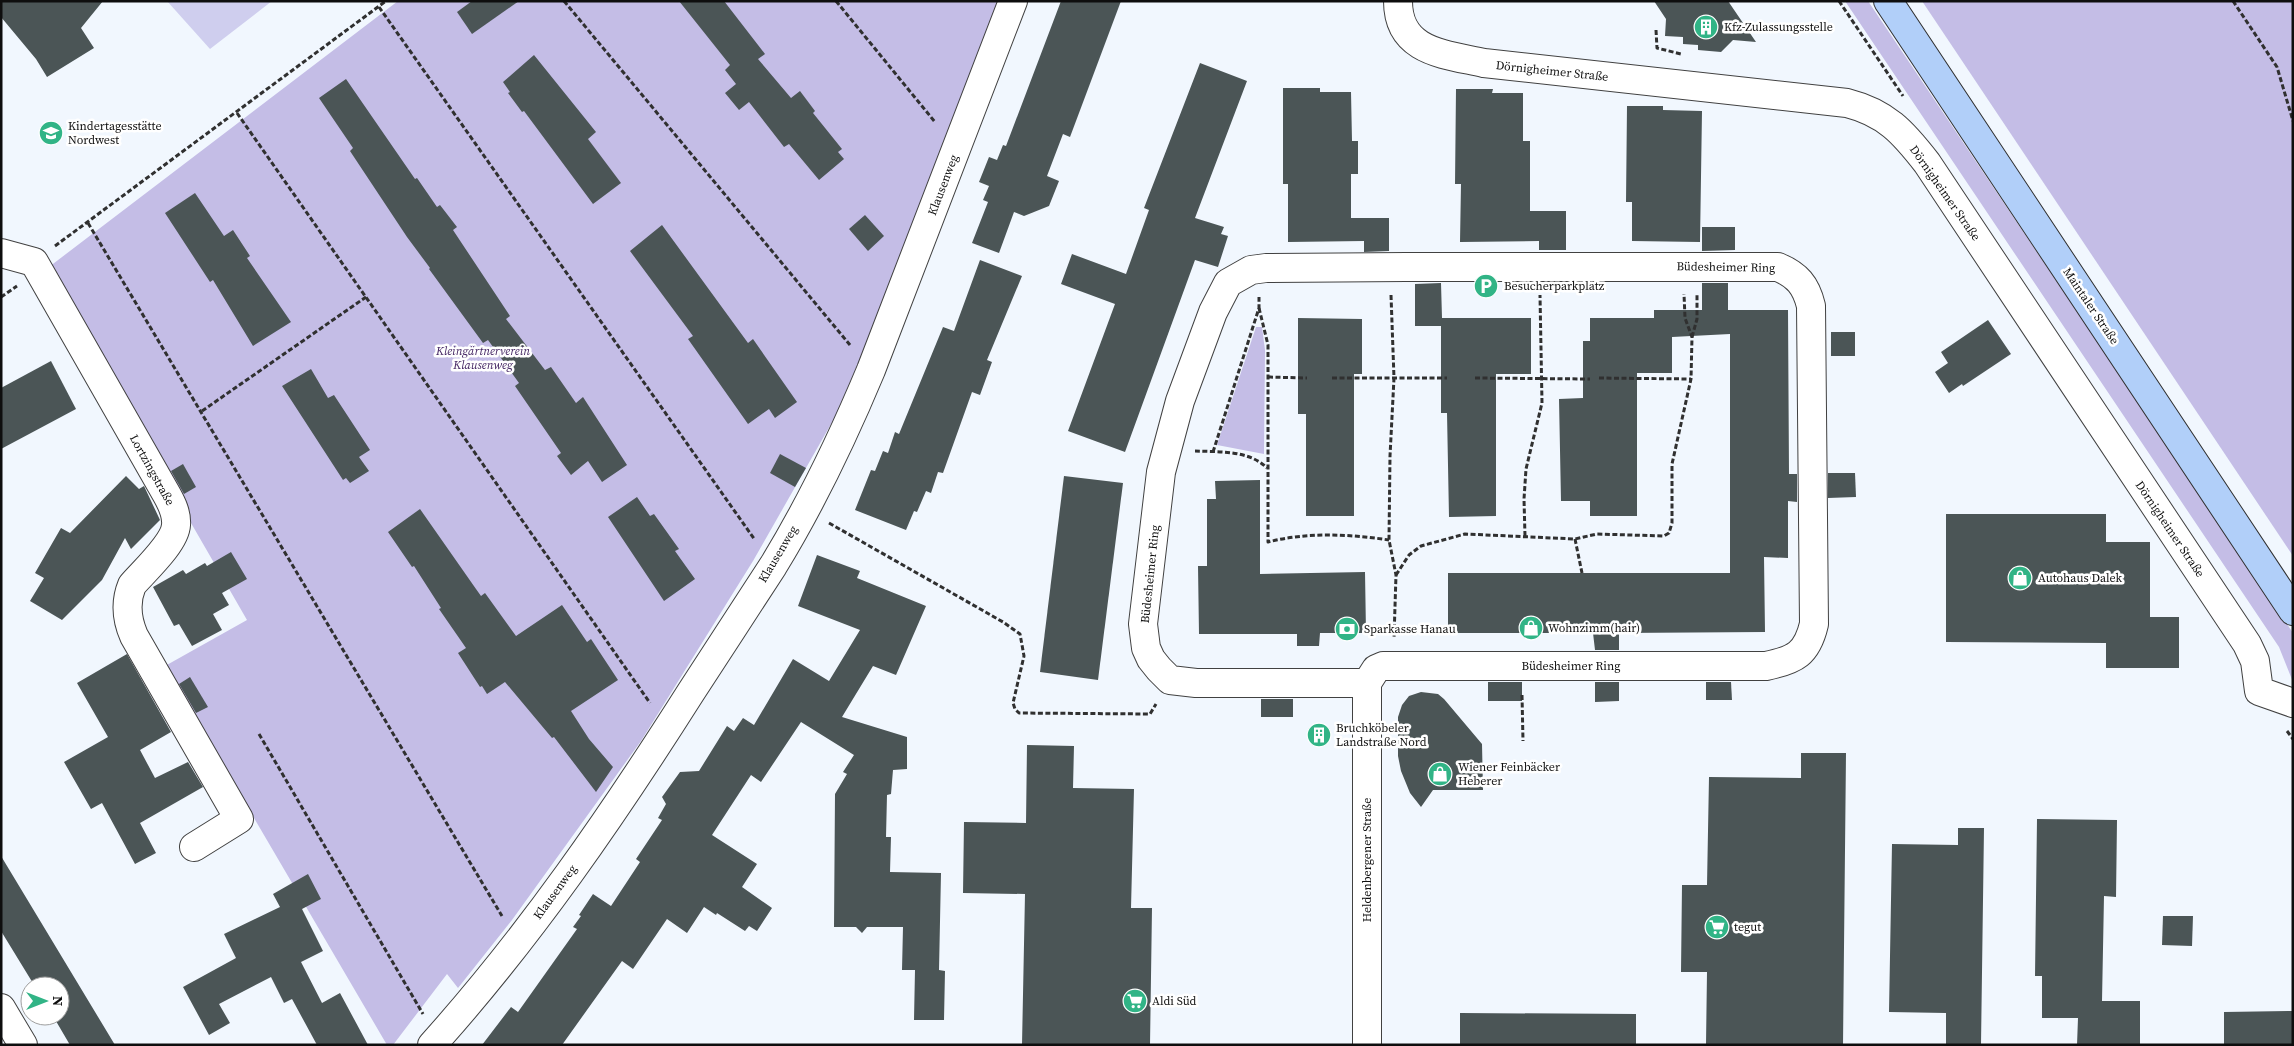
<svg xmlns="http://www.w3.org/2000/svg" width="2294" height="1046" font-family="'Source Serif 4',serif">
<rect width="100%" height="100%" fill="#f1f7fe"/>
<g fill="#c4bde6">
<path d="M 398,1 L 998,1 L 941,148 L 900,265 L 835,417 L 753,561 L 641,741 L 512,920 L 458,988 L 447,974 L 393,1045 L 387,1045 L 165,666 L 247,620 L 45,270 Z"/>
<path d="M 1845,1 L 1868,1 L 2293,633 L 2293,682 L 2279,647 Z"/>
<path d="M 1922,1 L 2293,1 L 2293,556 Z"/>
<path d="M 1256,327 L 1262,327 L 1265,350 L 1264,454 L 1217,445 Z"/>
</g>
<path fill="#cfceee" d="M 167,1 L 272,1 L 210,49 Z"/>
<g fill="#4b5556">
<path d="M 1,1 L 103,1 L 81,28 L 94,48 L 47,77 L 36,59 L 1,17 Z"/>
<path d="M 472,1 L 519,1 L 472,34 L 457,12 Z"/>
<path d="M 679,1 L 724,1 L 765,54 L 758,59 L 791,98 L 800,91 L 815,111 L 813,113 L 842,149 L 838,152 L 844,159 L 819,180 L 789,144 L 784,147 L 749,102 L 739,110 L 725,93 L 736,84 L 725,70 L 730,65 Z"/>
<path d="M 1061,1 L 1121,1 L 1070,137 L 1063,134 L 1047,176 L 1059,181 L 1049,206 L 1024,216 L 1014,212 L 999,253 L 972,243 L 988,202 L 983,200 L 989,186 L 979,182 L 989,157 L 997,160 L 1003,145 L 1006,146 Z"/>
<path d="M 1654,1 L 1728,1 L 1756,42 L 1733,40 L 1721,52 L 1698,50 L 1698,45 L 1683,44 L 1683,37 L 1665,36 L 1666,19 Z"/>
<path d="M 534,55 L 596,132 L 588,139 L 621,183 L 593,204 L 524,111 L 522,112 L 508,93 L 510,92 L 503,82 Z"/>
<path d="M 1200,63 L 1247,81 L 1195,218 L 1224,227 L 1221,234 L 1228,236 L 1218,267 L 1195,260 L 1125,452 L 1068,431 L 1115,304 L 1061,284 L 1072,254 L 1126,274 L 1149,210 L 1144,208 Z"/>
<path d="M 346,79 L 415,179 L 417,178 L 437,207 L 440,205 L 457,227 L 453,230 L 510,316 L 506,319 L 545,370 L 551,367 L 576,403 L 583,397 L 627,465 L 602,482 L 588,461 L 571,475 L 557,456 L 561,453 L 515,386 L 519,383 L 488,340 L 483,343 L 429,269 L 430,268 L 407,237 L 350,151 L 353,148 L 319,98 Z"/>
<path d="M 1283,88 L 1320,88 L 1320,92 L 1351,92 L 1352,141 L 1358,141 L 1358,174 L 1351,174 L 1351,218 L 1389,218 L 1389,251 L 1364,252 L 1364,241 L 1288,242 L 1288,184 L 1283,184 Z"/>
<path d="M 1456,89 L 1493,89 L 1492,93 L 1523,93 L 1523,141 L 1530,141 L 1530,211 L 1566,211 L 1566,250 L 1539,250 L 1539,241 L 1460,242 L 1461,184 L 1455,184 Z"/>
<path d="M 1627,106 L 1663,106 L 1663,110 L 1702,111 L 1700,242 L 1632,241 L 1632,202 L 1626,202 Z"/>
<path d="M 195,193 L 224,236 L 233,230 L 250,256 L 247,258 L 291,322 L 253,346 L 213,280 L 210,282 L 165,213 Z"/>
<path d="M 865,215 L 884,236 L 868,251 L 849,229 Z"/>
<path d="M 662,225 L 748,343 L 753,339 L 797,402 L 775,418 L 769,409 L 748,424 L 688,339 L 693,336 L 630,251 Z"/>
<path d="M 1702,227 L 1735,227 L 1735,250 L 1702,251 Z"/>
<path d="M 980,260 L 1022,276 L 987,360 L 992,362 L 980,395 L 972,392 L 943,473 L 938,472 L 931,493 L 926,491 L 917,512 L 914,511 L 906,530 L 855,510 L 871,470 L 875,471 L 883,451 L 888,453 L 895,432 L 899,434 L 943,327 L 954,331 Z"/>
<path d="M 1441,283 L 1442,318 L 1531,318 L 1531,374 L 1496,374 L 1496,516 L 1449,517 L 1447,413 L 1441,413 L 1441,326 L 1415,326 L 1415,284 Z"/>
<path d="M 1702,283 L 1728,283 L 1728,310 L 1788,310 L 1789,474 L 1797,474 L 1797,502 L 1788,501 L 1788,558 L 1764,557 L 1765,632 L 1619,633 L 1619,650 L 1595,650 L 1593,633 L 1448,633 L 1448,573 L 1730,573 L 1730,334 L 1672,337 L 1672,373 L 1637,373 L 1637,516 L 1590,516 L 1590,501 L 1561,501 L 1559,399 L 1583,398 L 1583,341 L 1590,341 L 1590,318 L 1654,318 L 1654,310 L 1702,310 Z"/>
<path d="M 1298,318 L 1362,319 L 1362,374 L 1354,374 L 1354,516 L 1306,516 L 1306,414 L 1298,414 Z"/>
<path d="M 1988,320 L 2011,354 L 1963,386 L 1962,384 L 1949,393 L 1935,372 L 1948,363 L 1941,352 Z"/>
<rect x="1831" y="332" width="24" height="24"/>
<path d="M 51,361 L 76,409 L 1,449 L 1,388 Z"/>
<path d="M 311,369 L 328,398 L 334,395 L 370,450 L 359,457 L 369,471 L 350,483 L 346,478 L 343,480 L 282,386 Z"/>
<path d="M 780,454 L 806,468 L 795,487 L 770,473 Z"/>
<path d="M 183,464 L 196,487 L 184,494 L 171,471 Z"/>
<path d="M 1828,473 L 1855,473 L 1856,497 L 1828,498 Z"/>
<path d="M 126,476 L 139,489 L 144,486 L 160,520 L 131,549 L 125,538 L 102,580 L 62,620 L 30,601 L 44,578 L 35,573 L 61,528 L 70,533 Z"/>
<path d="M 1064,476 L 1123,483 L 1098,680 L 1040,672 Z"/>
<path d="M 1260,480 L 1260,574 L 1365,572 L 1366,633 L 1320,633 L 1319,646 L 1297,646 L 1297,634 L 1199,634 L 1198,566 L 1207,566 L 1207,499 L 1216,499 L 1215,481 Z"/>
<path d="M 637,497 L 650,516 L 654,514 L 679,549 L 675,551 L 695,579 L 664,601 L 608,517 Z"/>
<path d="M 420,509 L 476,589 L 481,596 L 485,593 L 516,636 L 562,605 L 587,642 L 591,639 L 618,680 L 571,711 L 589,739 L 613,767 L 596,792 L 554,737 L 552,738 L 505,682 L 487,694 L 482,686 L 480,687 L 458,653 L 466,648 L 439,609 L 441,608 L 414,566 L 412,567 L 388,532 Z"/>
<path d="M 1946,514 L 2106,514 L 2106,542 L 2150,542 L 2150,617 L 2179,617 L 2179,668 L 2106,668 L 2106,643 L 1946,642 Z"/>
<path d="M 231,552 L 247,579 L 222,593 L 229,605 L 213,614 L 222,630 L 192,646 L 179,624 L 174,626 L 153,587 L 183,570 L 186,574 L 205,563 L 207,566 Z"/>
<path d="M 817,555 L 860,571 L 857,578 L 926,606 L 896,675 L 873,666 L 842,717 L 907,737 L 907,769 L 893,770 L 891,794 L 887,795 L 886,837 L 891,837 L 890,872 L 941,873 L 939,970 L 945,971 L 944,1020 L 914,1020 L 915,970 L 902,970 L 903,927 L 867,927 L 862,933 L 856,927 L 834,927 L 835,794 L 847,774 L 843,772 L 854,755 L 801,722 L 761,782 L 751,775 L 712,835 L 757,864 L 742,887 L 772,908 L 757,931 L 749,926 L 745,931 L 717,913 L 716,915 L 704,907 L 687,933 L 667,919 L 633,969 L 622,961 L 562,1045 L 482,1045 L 511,1007 L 518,1012 L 577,929 L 573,927 L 581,916 L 579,915 L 593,894 L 611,906 L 640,862 L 636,859 L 662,820 L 658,818 L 666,804 L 662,797 L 680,772 L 699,771 L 727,726 L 734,731 L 743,718 L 754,725 L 793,659 L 829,681 L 860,630 L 798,606 Z"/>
<path d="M 127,654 L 171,732 L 140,750 L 155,778 L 188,762 L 203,787 L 140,823 L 156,853 L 135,864 L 102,803 L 91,809 L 64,762 L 108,737 L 77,683 Z"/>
<path d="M 190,677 L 208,707 L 196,713 L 179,684 Z"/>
<rect x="1488" y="682" width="34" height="19"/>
<path d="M 1595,682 L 1619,682 L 1619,701 L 1595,702 Z"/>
<path d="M 1706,682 L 1731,682 L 1732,700 L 1706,700 Z"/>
<path d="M 1421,692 L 1438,694 L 1444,699 L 1482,744 L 1483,790 L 1433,790 L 1421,807 L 1410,793 L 1401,771 L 1398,756 L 1398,717 L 1402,705 L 1409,696 Z"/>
<rect x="1261" y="699" width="32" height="18"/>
<path d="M 1027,745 L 1074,746 L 1073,788 L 1134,789 L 1131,908 L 1152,908 L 1150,1045 L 1022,1045 L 1025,894 L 963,893 L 964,822 L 1026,823 Z"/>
<path d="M 1801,753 L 1846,753 L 1843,1045 L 1706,1045 L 1707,972 L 1681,972 L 1682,885 L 1707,885 L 1709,777 L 1801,778 Z"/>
<path d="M 2037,819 L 2117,820 L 2116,897 L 2104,896 L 2102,1001 L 2140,1001 L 2140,1045 L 2077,1045 L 2078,1018 L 2042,1018 L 2042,976 L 2035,976 Z"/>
<path d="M 1958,828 L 1984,828 L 1981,1045 L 1946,1045 L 1946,1013 L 1889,1012 L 1892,844 L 1958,845 Z"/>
<path d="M 1,856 L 115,1045 L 70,1045 L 53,1016 L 60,1016 L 60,986 L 35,986 L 31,980 L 1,931 Z"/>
<path d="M 308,874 L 321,899 L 302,909 L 323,951 L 301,962 L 322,1003 L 340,993 L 368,1045 L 317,1045 L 292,999 L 284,1003 L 271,977 L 219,1004 L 230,1023 L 209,1035 L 183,987 L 236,958 L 224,934 L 280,907 L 273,894 Z"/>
<path d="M 2163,916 L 2193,916 L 2192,946 L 2162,945 Z"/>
<path d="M 2293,1011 L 2293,1045 L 2224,1045 L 2224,1012 Z"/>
<path d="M 1460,1013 L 1636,1014 L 1636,1045 L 1460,1045 Z"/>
</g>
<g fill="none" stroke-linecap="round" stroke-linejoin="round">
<g stroke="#414141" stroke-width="30">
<g id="minor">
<path d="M 1398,1 C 1398,52 1444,54 1484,63 L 1847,103 C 1886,113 1903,132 1927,163 L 2247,644 L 2255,661 L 2259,691 L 2293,703"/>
<path d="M 1,253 L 34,262 L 167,495 C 172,504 177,514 176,525 C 175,543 144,571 132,585 C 125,602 127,620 134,636 L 239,819 L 194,847"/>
<path d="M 1406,267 L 1778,267 C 1797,275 1806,285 1811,306 L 1814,624 C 1807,654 1795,660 1766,666 L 1383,666 L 1376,669 L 1367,683 L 1196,683 L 1170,680 L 1159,669 L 1151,659 L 1146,648 L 1143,624 L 1161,472 L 1180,401 L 1213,312 L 1228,283 L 1251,270 L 1266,268 Z"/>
<path d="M 1367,683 L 1367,1045"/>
<path d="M 1,1008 L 23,1045"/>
<path d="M 432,1045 C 530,936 613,815 691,692 C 718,650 746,608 773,566 C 811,504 843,437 871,370 L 1013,1"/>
</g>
</g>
<g stroke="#303030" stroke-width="30">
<path id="secondary" d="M 1888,1 L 2293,611"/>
</g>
<g stroke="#303030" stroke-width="3" stroke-dasharray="5 2.5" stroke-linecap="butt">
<path d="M 564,1 L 850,345"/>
<path d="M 836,1 L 935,122"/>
<path d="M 1839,1 L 1903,96"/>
<path d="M 2233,1 L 2277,67 L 2293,121"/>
<path d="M 379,7 L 755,540"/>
<path d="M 1656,30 L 1657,48 L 1681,54"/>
<path d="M 237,113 L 650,703"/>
<path d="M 88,223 L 502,916"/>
<path d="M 55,246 L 386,1"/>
<path d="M 1391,295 L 1394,378 L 1390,456 L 1389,540 L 1396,575 L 1394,638"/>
<path d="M 1,297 L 17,286"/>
<path d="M 1259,308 L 1268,345 L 1268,542 C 1307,532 1349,534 1389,540"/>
<path d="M 1692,337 L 1697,319 L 1697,294"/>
<path d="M 1268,377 L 1307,378"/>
<path d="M 1332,378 L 1447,378"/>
<path d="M 1475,378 L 1590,379"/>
<path d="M 1599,378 L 1691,379"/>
<path d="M 202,411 L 366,297"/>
<path d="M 1195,451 C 1219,452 1249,450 1267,468"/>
<path d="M 1213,452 L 1259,308 L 1259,297"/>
<path d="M 829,523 L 1003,622 L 1020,634 L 1024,656 L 1013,703 L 1015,709 L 1019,713 L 1150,714 L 1156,704"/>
<path d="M 1525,536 L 1524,499 L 1526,469 L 1542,403 L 1540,295"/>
<path d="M 1575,539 L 1582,573"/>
<path d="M 1396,575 L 1409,555 L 1421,546 L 1465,534 L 1575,539 L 1597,534 L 1664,536 L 1669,533 L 1672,523 L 1672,464 L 1691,379 L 1692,337 L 1685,318 L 1684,294"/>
<path d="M 1522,695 L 1523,741"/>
<path d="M 2287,731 L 2293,739"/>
<path d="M 259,734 L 423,1014"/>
</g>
<use href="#minor" stroke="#fff" stroke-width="28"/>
<use href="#secondary" stroke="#b1cff9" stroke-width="28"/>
</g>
<defs>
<g id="building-disc" transform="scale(1.25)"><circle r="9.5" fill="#31b486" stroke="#fff"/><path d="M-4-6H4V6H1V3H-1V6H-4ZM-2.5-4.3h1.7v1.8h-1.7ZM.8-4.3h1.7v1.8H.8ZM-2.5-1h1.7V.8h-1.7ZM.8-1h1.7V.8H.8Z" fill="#fff"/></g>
<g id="school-disc" transform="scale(1.25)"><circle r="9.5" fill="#31b486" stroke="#fff"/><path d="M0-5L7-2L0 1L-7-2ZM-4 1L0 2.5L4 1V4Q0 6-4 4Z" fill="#fff"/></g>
<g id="parking-disc" transform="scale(1.25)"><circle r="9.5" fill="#31b486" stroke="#fff"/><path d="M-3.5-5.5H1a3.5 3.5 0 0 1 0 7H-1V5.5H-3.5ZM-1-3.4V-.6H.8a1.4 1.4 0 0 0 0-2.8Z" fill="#fff"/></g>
<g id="shop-disc" transform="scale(1.25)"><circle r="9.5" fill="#31b486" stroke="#fff"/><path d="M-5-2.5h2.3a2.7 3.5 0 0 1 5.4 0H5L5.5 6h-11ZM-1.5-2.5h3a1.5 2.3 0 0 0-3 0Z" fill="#fff"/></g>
<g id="bank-disc" transform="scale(1.25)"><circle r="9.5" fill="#31b486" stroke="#fff"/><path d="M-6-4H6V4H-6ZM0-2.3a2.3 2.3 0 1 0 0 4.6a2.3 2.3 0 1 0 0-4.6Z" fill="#fff"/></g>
<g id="supermarket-disc" transform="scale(1.25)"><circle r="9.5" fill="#31b486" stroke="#fff"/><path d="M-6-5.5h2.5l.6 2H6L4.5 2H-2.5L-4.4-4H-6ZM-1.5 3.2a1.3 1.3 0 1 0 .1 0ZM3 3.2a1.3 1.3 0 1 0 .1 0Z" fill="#fff"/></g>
</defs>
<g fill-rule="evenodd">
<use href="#building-disc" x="1706" y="27"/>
<use href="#school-disc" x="51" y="133"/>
<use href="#parking-disc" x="1486" y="286"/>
<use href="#shop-disc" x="2020" y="578"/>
<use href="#shop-disc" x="1531" y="628"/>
<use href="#bank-disc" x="1347" y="629"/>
<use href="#building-disc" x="1319" y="735"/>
<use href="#shop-disc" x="1440" y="774"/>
<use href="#supermarket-disc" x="1717" y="927"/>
<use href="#supermarket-disc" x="1135" y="1001"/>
</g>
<g text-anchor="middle" stroke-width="5" stroke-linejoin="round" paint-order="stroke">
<g font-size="12" fill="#0e0e0e" stroke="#fff" text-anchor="start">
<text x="1724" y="31">Kfz-Zulassungsstelle</text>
<text x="68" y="130">Kindertagesstätte<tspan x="68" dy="14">Nordwest</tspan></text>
<text x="1504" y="290">Besucherparkplatz</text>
<text x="2038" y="582">Autohaus Dalek</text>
<text x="1548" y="632">Wohnzimm(hair)</text>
<text x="1364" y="633">Sparkasse Hanau</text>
<text x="1336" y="732">Bruchköbeler<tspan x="1336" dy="14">Landstraße Nord</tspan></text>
<text x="1458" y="771">Wiener Feinbäcker<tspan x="1458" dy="14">Heberer</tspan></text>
<text x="1734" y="931">tegut</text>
<text x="1152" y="1005">Aldi Süd</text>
</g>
<g font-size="12" fill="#0e0e0e" stroke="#fff">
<text transform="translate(1552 71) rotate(6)" y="4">Dörnigheimer Straße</text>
<text transform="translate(943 185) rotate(-69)" y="4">Klausenweg</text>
<text transform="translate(1945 193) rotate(55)" y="4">Dörnigheimer Straße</text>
<text transform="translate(1726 267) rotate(1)" y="4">Büdesheimer Ring</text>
<text transform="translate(2091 306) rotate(56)" y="4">Maintaler Straße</text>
<text transform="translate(152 470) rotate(61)" y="4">Lortzingstraße</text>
<text transform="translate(2170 529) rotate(56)" y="4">Dörnigheimer Straße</text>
<text transform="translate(778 554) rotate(-59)" y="4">Klausenweg</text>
<text transform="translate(1150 574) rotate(-84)" y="4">Büdesheimer Ring</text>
<text x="1571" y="670">Büdesheimer Ring</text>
<text transform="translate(1367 860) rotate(-90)" y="4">Heldenbergener Straße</text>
<text transform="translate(555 892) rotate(-54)" y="4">Klausenweg</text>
</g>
<g font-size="12" font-style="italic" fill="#422361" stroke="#fff">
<text x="483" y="355">Kleingärtnerverein<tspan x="483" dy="14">Klausenweg</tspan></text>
</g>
</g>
<rect width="2294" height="1046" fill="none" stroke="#0e0e0e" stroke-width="5"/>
<g transform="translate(45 1001) rotate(90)"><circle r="24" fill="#ffffff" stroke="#9f9f9f"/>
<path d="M0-4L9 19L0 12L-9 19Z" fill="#31b486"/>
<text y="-8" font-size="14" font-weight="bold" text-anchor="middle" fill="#0e0e0e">N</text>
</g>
</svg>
